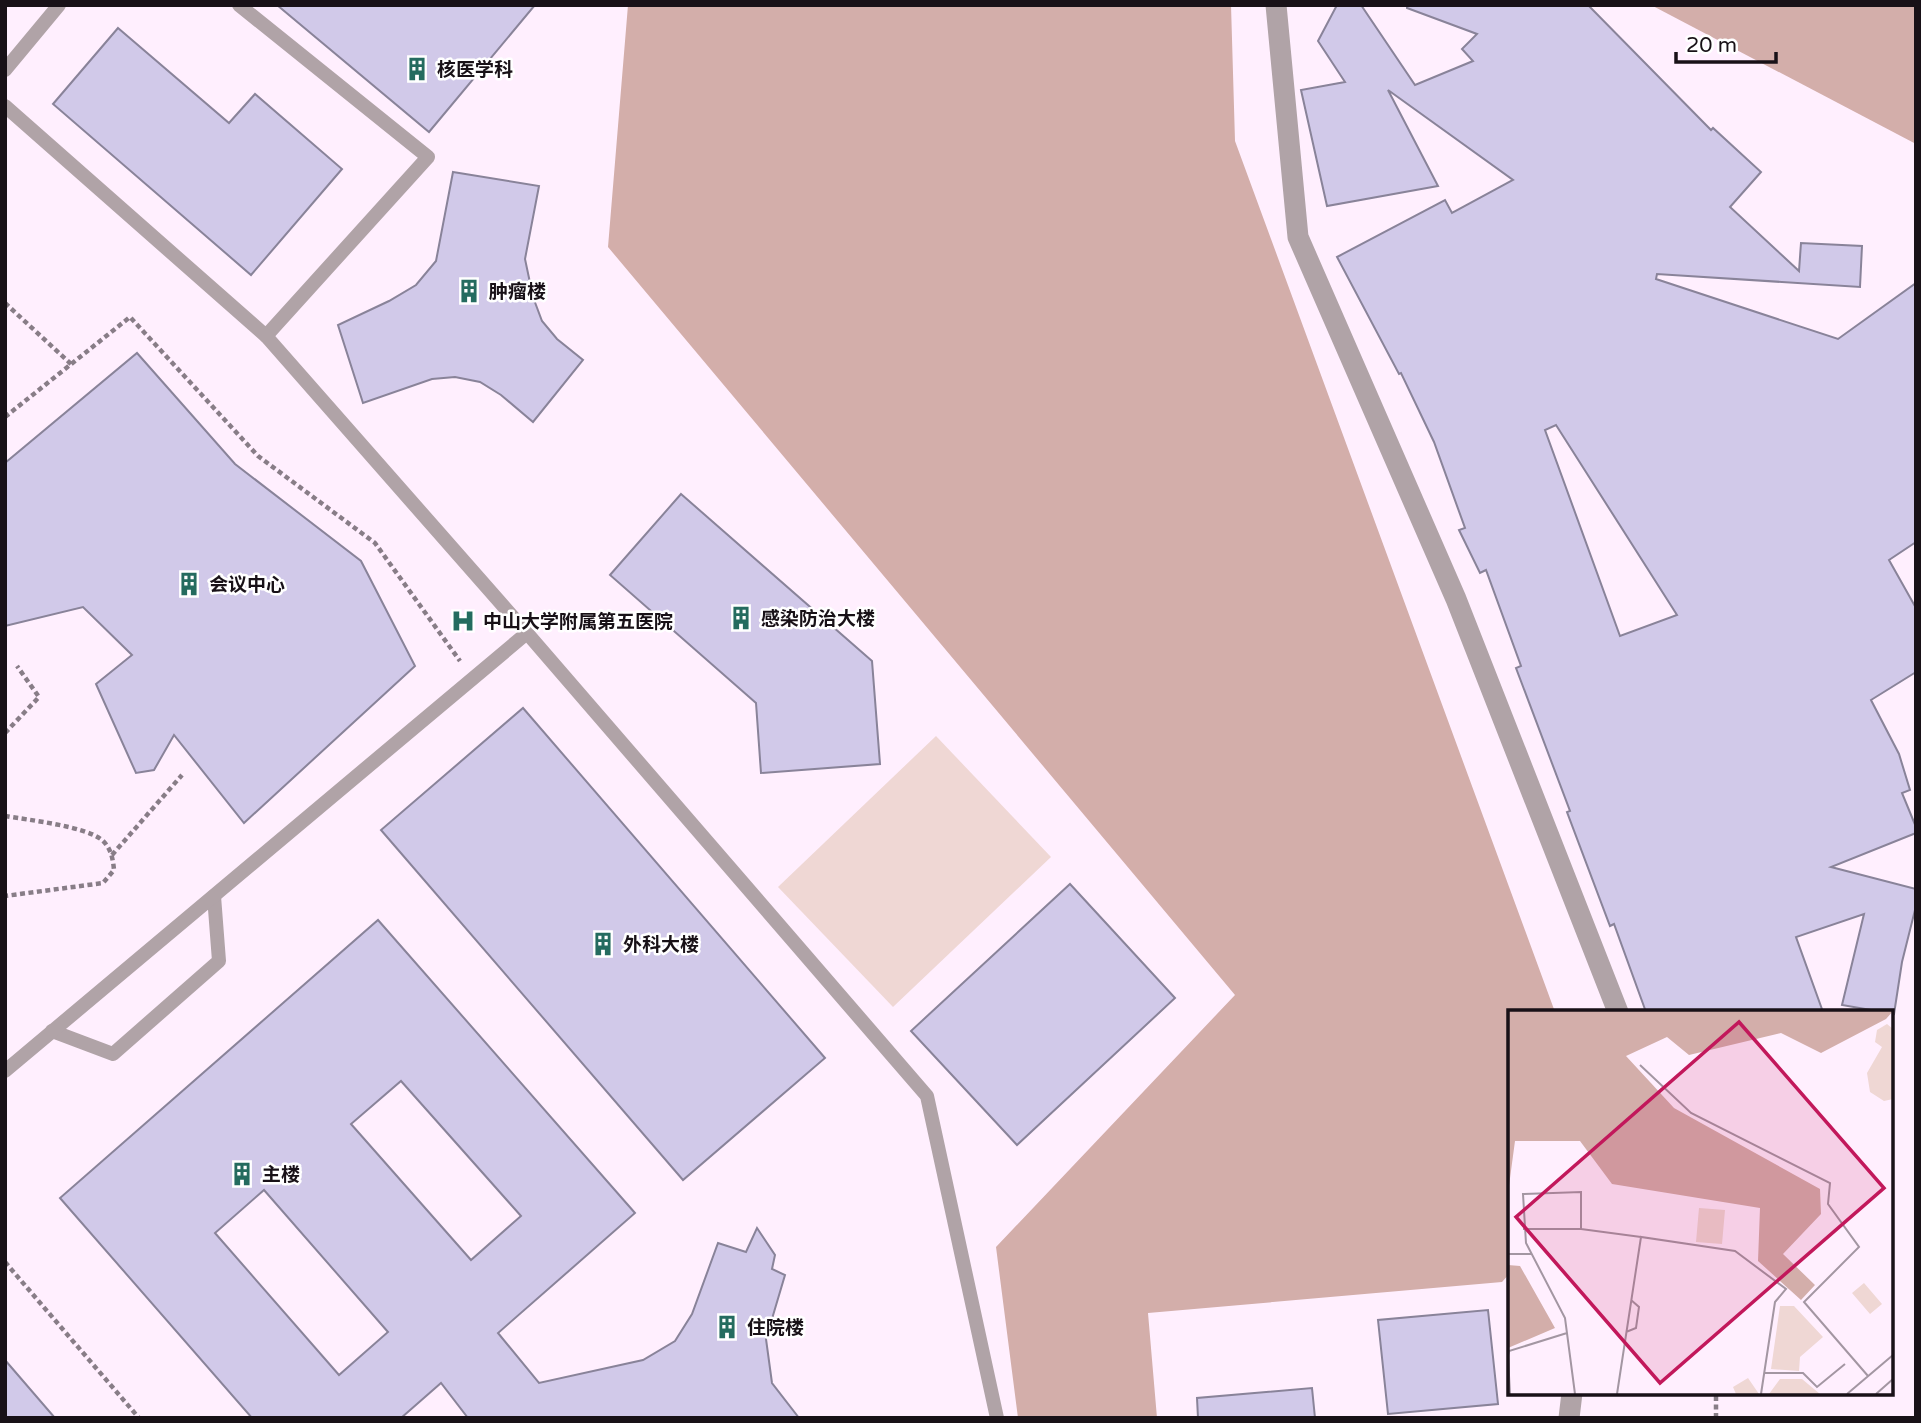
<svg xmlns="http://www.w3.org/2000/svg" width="1921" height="1423" font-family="'Varela Round','Noto Sans SC',sans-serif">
<rect width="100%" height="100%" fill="#ffeffe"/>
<path fill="#efd7d4" d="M 936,736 L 1051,857 L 893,1007 L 778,887 Z"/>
<g fill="#d3aeaa">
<path d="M 628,5 L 1231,5 L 1235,141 L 1555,1012 L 1510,1012 L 1510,1273 L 1502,1282 L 1148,1313 L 1157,1418 L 1018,1418 L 996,1247 L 1235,995 L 608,247 Z"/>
<path d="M 1651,5 L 1916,5 L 1916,144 Z"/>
</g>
<g fill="#d1c9e9" stroke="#898399" stroke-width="2" fill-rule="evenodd">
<path d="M 277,5 L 535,5 L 429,132 Z"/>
<path d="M 1337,5 L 1361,5 L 1415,85 L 1473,61 L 1462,49 L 1477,34 L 1407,8 L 1407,5 L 1588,5 L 1711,130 L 1713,128 L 1761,172 L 1730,207 L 1799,271 L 1801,243 L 1862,246 L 1860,287 L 1657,274 L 1656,279 L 1838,339 L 1916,283 L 1916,542 L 1889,560 L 1916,608 L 1916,672 L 1871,700 L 1899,754 L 1910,790 L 1902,793 L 1916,827 L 1916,833 L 1831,867 L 1916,889 L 1916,906 L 1902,962 L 1894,1014 L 1842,1005 L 1864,914 L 1796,937 L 1823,1012 L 1646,1012 L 1614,924 L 1610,926 L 1567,812 L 1570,811 L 1516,668 L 1521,666 L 1486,570 L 1480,573 L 1459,530 L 1465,528 L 1434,442 L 1401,373 L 1399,374 L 1337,257 L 1445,200 L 1452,213 L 1513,180 L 1388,90 L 1438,186 L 1327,206 L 1301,90 L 1345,82 L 1318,41 ZM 1556,425 L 1677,615 L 1620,636 L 1545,430 Z"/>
<path d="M 118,28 L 229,123 L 255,94 L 342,169 L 251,275 L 53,104 Z"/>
<path d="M 453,172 L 539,186 L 525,259 L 533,297 L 542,321 L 557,339 L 583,360 L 533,422 L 501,395 L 480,382 L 455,377 L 432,379 L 363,403 L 338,325 L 389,301 L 416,285 L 436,261 Z"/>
<path d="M 137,353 L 235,464 L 361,561 L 415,666 L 244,823 L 174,735 L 154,770 L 136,773 L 96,684 L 132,655 L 83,607 L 5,626 L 5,463 Z"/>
<path d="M 681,494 L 872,661 L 880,764 L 761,773 L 756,703 L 610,575 Z"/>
<path d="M 523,708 L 825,1058 L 683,1180 L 381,830 Z"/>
<path d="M 1070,884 L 1175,998 L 1017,1145 L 911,1031 Z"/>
<path d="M 378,920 L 635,1213 L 498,1333 L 539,1383 L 643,1360 L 675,1341 L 692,1314 L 718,1243 L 746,1252 L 757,1228 L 775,1255 L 772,1269 L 785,1275 L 766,1339 L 772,1383 L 799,1418 L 468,1418 L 441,1383 L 401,1418 L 252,1418 L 60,1198 ZM 401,1081 L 521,1216 L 471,1260 L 351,1124 ZM 264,1190 L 388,1332 L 339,1375 L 215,1233 Z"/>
<path d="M 1488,1310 L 1498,1404 L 1388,1414 L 1378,1320 Z"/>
<path d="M 5,1360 L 55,1418 L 5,1418 Z"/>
<path d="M 1312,1388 L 1315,1418 L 1198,1418 L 1197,1398 Z"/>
</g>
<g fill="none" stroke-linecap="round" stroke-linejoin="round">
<g stroke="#887d87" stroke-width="4.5" stroke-dasharray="5 3.5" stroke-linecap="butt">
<path d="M 5,303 L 71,364"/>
<path d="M 5,417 L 130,317 L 258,456 L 375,543 L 460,661"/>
<path d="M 5,733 L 39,697 L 17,666"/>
<path d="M 5,816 C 28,820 85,826 102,840 C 111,848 113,859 114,870 L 103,883 L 5,896"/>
<path d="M 112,855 L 182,775"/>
<path d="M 5,1262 L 139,1418"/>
<path d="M 1716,1418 L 1716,1393"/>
</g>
<g stroke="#b0a3a7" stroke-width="14">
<path d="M 239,5 L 428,157 L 266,336"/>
<path d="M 5,70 L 59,5"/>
<path d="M 5,106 L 266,336 L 527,633"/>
<path d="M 52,1031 L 113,1054 L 219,961 L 214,896"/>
<path d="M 5,1071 L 527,633 L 927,1096 L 997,1418"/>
</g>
<g stroke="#b0a3a7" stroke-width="21">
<path d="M 1276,5 L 1298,237 L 1456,599 L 1618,1012"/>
<path d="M 1569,1418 L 1572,1393"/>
</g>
</g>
<defs>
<g id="building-bare" transform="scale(1.89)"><path d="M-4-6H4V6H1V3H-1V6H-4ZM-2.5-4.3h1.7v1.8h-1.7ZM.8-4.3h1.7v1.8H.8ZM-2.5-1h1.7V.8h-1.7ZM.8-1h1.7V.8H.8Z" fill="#246b5f" stroke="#fff" stroke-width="2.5" paint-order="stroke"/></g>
<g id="hospital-bare" transform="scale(1.89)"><path d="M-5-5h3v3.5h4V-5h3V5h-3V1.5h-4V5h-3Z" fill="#246b5f" stroke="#fff" stroke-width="2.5" paint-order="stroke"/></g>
</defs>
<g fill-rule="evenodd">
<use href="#building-bare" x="417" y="69"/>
<use href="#building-bare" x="469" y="291"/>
<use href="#building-bare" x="189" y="584"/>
<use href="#building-bare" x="741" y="618"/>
<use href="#hospital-bare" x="463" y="621"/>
<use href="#building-bare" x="603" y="944"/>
<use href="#building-bare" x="242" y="1174"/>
<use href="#building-bare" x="727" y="1327"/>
</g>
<g text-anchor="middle" stroke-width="5" stroke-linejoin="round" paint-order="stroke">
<g font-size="19" font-weight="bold" fill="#181117" stroke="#fff" text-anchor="start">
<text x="437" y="76">核医学科</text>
<text x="489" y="298">肿瘤楼</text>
<text x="209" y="591">会议中心</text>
<text x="761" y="625">感染防治大楼</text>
<text x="483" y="628">中山大学附属第五医院</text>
<text x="623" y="951">外科大楼</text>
<text x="262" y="1181">主楼</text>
<text x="747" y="1334">住院楼</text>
</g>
</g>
<g transform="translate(1508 1010)">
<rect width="385" height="385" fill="#ffeffe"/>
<path d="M 379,14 L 385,19 L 385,89 L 376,91 L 362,82 L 359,63 L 374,37 L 367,32 L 369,20 ZM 191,198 L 217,200 L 214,234 L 188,232 ZM 356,273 L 374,294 L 362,304 L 344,283 ZM 272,296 L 286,296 L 315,327 L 292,347 L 291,361 L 263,359 ZM 240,368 L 251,384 L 228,384 L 225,377 ZM 272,369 L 294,369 L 312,384 L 261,384 Z" fill="#efd7d4"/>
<path d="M 0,1 L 385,1 L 378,9 L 313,43 L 273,23 L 181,45 L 159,27 L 118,46 L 166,98 L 312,179 L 313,204 L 275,244 L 307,275 L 293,290 L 250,251 L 252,198 L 104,174 L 72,131 L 7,131 L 0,183 ZM 0,255 L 12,256 L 47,318 L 0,338 Z" fill="#d3aeaa"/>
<path fill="none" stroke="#a396a2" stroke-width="2" d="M 132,55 L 183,103 L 322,173 L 320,194 L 351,237 L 296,292 L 360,366M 15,219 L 73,219 L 133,227M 0,244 L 24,244M 118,322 L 128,318 L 131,297 L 123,290M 0,345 L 1,341 L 59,323M 0,347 L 2,384M 257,363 L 295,363 L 309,377 L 337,354M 67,384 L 57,308 L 18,233 L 15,184 L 73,182 L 73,219M 109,384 L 133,227 L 227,241 L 278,279 L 267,292 L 253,384M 339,384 L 385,345M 368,384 L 385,369"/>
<path fill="#c2185b" fill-opacity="0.15" stroke="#c2185b" stroke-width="3.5" d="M 231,12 L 376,178 L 152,373 L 8,207 Z"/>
<rect width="385" height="385" fill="none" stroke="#181117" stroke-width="3.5"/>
</g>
<rect width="1921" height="1423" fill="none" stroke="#181117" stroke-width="14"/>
<path d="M1676 52v10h100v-10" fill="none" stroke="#181117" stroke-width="3.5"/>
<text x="1686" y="52" font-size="21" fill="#181117" stroke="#ffffff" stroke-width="5" paint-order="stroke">20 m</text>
</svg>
